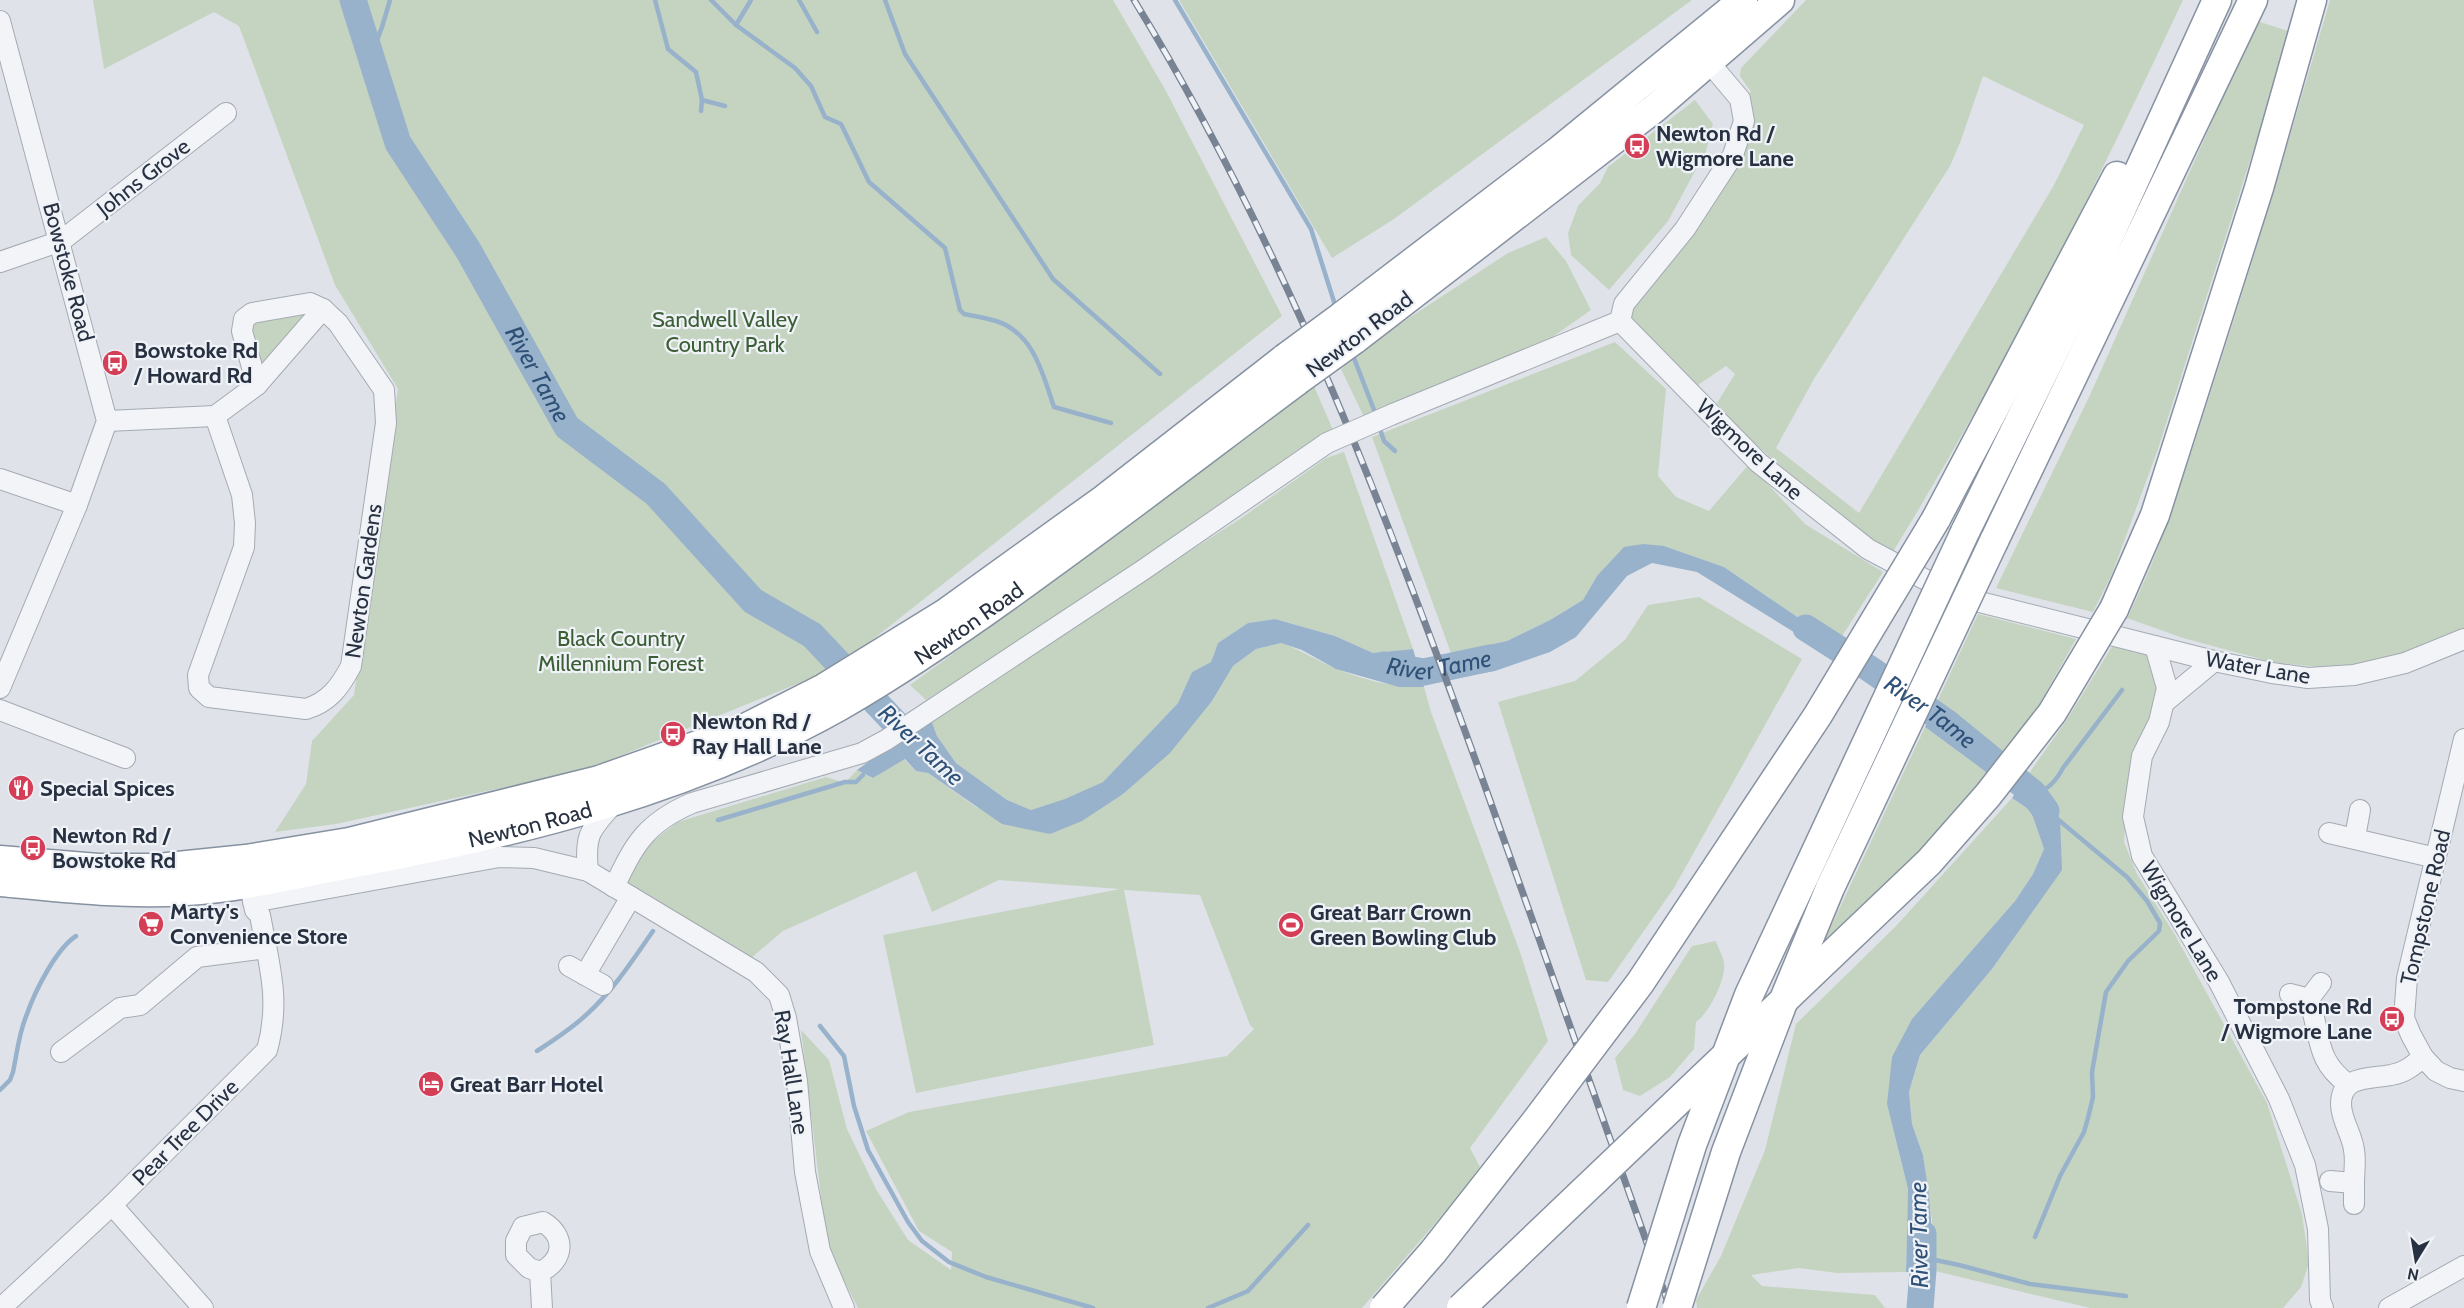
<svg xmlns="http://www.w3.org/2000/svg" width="2464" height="1308" font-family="Cabin,sans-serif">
<rect width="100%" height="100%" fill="#dfe3e9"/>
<g fill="#c5d4c0" fill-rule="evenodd">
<path d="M 93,0 L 1113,0 L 1166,91 L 1282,316 L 867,644 L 814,677 L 588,769 L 336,824 L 275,832 L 306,784 L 312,741 L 354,695 L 398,389 L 335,285 L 239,26 L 214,12 L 104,69 Z"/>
<path d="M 1179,0 L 1692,0 L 1394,219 L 1332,258 Z"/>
<path d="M 1806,0 L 2183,0 C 2095,189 2001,376 1891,555 L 1857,533 L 1736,427 L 1717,403 L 1735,374 L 1726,366 L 1695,387 L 1628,319 L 1633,300 L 1700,218 L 1746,96 L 1751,92 L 1740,76 L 1741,68 ZM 1983,76 L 2084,125 L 2054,185 L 1859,513 L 1776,448 L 1814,379 L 1950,166 L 1960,143 Z"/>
<path d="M 2330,0 L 2464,0 L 2464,634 L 2383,660 L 2336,669 L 2272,662 L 2183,638 L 2127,618 C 2164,545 2187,465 2212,388 C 2254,259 2292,130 2330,0 Z"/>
<path d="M 2257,21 L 2291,32 L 2158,449 L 2112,574 L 2093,612 L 1996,588 L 2090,395 Z"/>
<path d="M 1695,100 L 1713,124 L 1706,151 L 1668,221 L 1609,290 L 1571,255 L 1568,233 L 1578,206 L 1600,183 L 1608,167 Z"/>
<path d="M 1546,237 L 1566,261 L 1591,310 L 1548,340 L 1364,417 L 1341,369 L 1380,337 L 1508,253 Z"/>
<path d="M 311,309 L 265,365 L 260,366 L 250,332 L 252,323 Z"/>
<path d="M 1615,342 L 1666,389 L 1658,476 L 1676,497 L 1709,511 L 1749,464 L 1805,524 L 1883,572 L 1837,644 L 1724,567 L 1664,546 L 1597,576 L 1583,600 L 1550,620 L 1507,641 L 1451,653 L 1372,437 Z"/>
<path d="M 1314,386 L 1333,430 L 1302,447 L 1054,620 L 926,700 L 910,685 L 1136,521 Z"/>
<path d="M 1344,452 L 1413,649 L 1373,653 L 1335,636 L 1275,619 L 1248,623 L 1218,643 L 1211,662 L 1192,672 L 1178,703 L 1103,782 L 1066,799 L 1031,810 L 1007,800 L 956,763 L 937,736 L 930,717 L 1240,519 L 1326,458 Z"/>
<path d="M 1699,597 L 1802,659 L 1674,888 L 1608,982 L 1586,980 L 1498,702 L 1575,681 L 1625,640 L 1648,605 Z"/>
<path d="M 1978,614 L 2076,639 L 2039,705 L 2001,755 L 1936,704 Z"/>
<path d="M 1281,643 C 1302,650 1317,661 1337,669 C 1364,680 1395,688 1424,687 L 1431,712 L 1520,952 L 1548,1041 L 1470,1148 L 1480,1167 L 1451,1205 L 1362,1308 L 858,1308 L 827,1247 L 801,1030 L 829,1060 L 847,1129 L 876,1189 L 908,1240 L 951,1270 L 952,1252 L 919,1231 L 866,1131 L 909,1112 L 1227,1056 L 1254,1029 L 1250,1025 L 1200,895 L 1124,890 L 1154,1045 L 916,1093 L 883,935 L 1120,889 L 999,880 L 932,912 L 916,871 L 783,931 L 750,959 L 625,882 L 645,847 L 678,822 L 826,777 L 845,783 L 857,770 L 873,778 L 904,759 L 916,771 L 928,773 L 976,807 L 1050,834 L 1212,701 L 1233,666 L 1256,649 Z"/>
<path d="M 2113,645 L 2151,655 L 2158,694 L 2129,770 L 2124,842 L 2137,874 L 2175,935 L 2267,1103 L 2302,1214 L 2309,1263 L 2301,1287 L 2283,1308 L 2090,1308 L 1935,1271 L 1934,1235 L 1923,1155 L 1912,1124 L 1909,1092 L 1920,1055 L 1992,969 L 2061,870 L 2043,791 L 2025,779 L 2066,721 Z"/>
<path d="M 1925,727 L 1989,774 L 1956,815 L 1818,954 Z"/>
<path d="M 2012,798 L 2031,811 L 2044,849 L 2033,874 L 2015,901 L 1912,1019 L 1887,1104 L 1908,1189 L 1906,1272 L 1837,1273 L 1799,1268 L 1751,1275 L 1762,1286 L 1875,1295 L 1885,1308 L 1697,1308 L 1696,1300 L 1721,1256 L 1765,1150 L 1796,1024 L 1897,925 Z"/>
<path d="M 1716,941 C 1718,948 1723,956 1724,963 C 1726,980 1709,1013 1696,1022 L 1694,1049 L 1670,1077 L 1640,1096 L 1623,1090 L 1615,1058 L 1635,1034 L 1692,946 Z"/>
</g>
<g fill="#98b2cb">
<path d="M 1643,544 L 1664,546 L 1724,567 L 1837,644 L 1831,655 L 1697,572 L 1652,563 L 1627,576 L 1576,637 L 1550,652 L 1495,671 L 1458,677 L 1451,653 L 1507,641 L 1550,620 L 1583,600 L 1597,576 L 1624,547 Z"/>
<path d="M 1275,619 L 1335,636 L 1373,653 L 1413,649 L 1424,687 L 1399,687 L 1336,669 L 1302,650 L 1281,643 L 1256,649 L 1233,666 L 1212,701 L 1170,753 L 1123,794 L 1082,821 L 1050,834 L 1002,824 L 928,773 L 916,771 L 905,759 L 873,778 L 857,770 L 930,717 L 937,736 L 956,763 L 1007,800 L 1031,810 L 1065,799 L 1103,782 L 1178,703 L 1192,672 L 1211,662 L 1218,643 L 1248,623 Z"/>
<path d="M 1936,704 L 2001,755 L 1989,774 L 1925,727 Z"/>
<path d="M 2025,779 L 2043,791 L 2060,819 L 2062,870 L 1992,969 L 1920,1055 L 1909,1092 L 1912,1124 L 1923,1155 L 1929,1195 L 1935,1271 L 1906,1272 L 1908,1189 L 1887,1104 L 1892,1057 L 1912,1019 L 2015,901 L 2033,874 L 2044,849 L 2031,811 L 2012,798 Z"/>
</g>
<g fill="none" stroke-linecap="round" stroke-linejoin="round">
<g stroke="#98b2cb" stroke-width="4.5">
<path d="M 655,0 L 668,49 L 696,72 L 702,100 L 725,106"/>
<path d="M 711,0 L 736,25 L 795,68 L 811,86 L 825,117 L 841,124 L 869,182 L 945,248 L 960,310 L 964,314 C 975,316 986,318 996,321 C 1034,333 1043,375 1054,407 L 1111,423"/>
<path d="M 799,0 L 817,32"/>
<path d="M 885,0 L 905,54 L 1053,279 L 1160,374"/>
<path d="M 1175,0 L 1311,229 L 1336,308"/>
<path d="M 736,25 L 751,0"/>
<path d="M 371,56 L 382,27 L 390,0"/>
<path d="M 701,111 L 702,100"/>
<path d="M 1352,353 L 1376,415"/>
<path d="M 1379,426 L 1384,441 L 1395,451"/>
<path d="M 2037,792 C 2049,790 2057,779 2063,768 L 2122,690"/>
<path d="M 718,820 L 845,782 L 856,782 L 863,775"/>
<path d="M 820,1026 L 844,1056 L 854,1106 L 868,1150 L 908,1222 L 922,1241 L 949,1262 L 986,1277 L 1093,1308"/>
<path d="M 537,1051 C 554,1040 571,1029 586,1015 C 612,992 633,960 653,931"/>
<path d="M 0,1090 L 10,1080 L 13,1072 C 17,1053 19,1032 27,1014 C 35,991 56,949 76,936"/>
<path d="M 2035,1237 L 2060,1176 L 2084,1132 L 2088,1118 L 2093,1097 L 2092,1072 L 2106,992 L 2128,961 L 2159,931 L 2160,923 L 2147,901 L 2127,877 L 2055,817"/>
<path d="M 1935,1260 L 1959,1265 L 2030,1284 L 2126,1296"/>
<path d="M 1208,1308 L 1248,1291 L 1308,1225"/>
</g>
<g stroke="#98b2cb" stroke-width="27">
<path id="s1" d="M 353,0 L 398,143 L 468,250 L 567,427 L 656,494 L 753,601 L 812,635 L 920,749"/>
<path id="s2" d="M 1806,628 L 1870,669 L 1946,722 L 2033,793 L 2046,811"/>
<path id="s3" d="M 1384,665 L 1424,672 L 1490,658"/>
<path d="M 1920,1308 L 1923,1270 L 1923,1234"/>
</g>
<g stroke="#a4aab3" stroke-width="22">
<g id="minor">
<path d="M 0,21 L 107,421 L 77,505 L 0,688"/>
<path d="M 1702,54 L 1740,99 L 1744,121 L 1733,155 L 1685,229 L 1624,304 L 1620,321 L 1759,463 L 1868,549 L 1956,596 L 2214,661 L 2272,673 L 2308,678 L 2354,675 L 2405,663 L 2464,639"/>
<path d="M 0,262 L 61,241 L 226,113"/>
<path d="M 1393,414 L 1620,321"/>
<path d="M 215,416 L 242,495 L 245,523 L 244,547 L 198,675 L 199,688 L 209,697 L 306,709 C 329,702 340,687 351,666 L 386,423 L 384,390 L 338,323 L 323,309 L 310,303 L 252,313 L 244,319 L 242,331 L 257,385"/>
<path d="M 107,421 L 215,416 L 257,385 L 323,309"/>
<path d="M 0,479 L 77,505"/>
<path d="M 2155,646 L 2167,688 L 2159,722 L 2142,756 L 2133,817 L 2142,856 L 2219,982 L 2279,1099 L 2305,1165 L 2318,1229 L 2320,1300 L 2323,1308"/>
<path d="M 2166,701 L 2214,661"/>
<path d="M 0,710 L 125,758"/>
<path d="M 2464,739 L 2407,978 L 2404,1018 L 2411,1035 L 2423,1057 L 2436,1071 L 2450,1078 L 2464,1081"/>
<path d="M 2329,833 L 2436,858"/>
<path d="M 2355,837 L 2360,810"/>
<path d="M 588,871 C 584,833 591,829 615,802"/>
<path d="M 614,887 C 635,843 646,823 692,803 L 862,753 L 886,740 L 1143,570 L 1327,443"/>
<path d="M 253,902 L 499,857 L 534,858 L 588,871 L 756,972 L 779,995 L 786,1018 L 797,1081 L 805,1172 L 820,1251 L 844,1308"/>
<path d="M 569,966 L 603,985"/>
<path d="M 585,975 L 631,897"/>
<path d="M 2321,983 L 2309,999 C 2321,1035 2315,1061 2348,1084"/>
<path d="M 2290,994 L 2309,999"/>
<path d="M 61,1052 L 120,1008 L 140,1005 L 197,957 L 266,948"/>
<path d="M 2330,1181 L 2354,1183 C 2354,1172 2356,1160 2354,1150 C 2352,1134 2341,1120 2341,1104 C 2341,1075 2370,1079 2391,1075 C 2404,1073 2413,1066 2423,1057"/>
<path d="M 2354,1204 L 2354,1183"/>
<path d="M 112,1205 L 203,1308"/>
<path d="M 543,1222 C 566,1236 565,1260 540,1272 L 529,1268 L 516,1255 L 516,1241 L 523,1227 Z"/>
<path d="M 540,1272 L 542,1308"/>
<path d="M 1,1308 L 112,1205 L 267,1050 C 281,1000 269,965 260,915 L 255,910 L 251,891"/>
<path d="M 2389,1308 L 2464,1266"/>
</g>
</g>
<g stroke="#8691a1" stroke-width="31">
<g id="highway">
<path d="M 1342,316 L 1557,152 L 1743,0"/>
<path d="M 1354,340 L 1655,108 L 1780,0"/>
<path d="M 1936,519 L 2117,176"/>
<path d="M 1965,532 L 2090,278 L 2217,0"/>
<path d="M 1994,541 L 2253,0"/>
<path d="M 2114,609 L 2155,515 L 2259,188 L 2312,0"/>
<path d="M 0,860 L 98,868 L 158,868 L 246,859 L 349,842 L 599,780 L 743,729 L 824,688 L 944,614 L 1104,499 L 1285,358"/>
<path id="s4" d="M 0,882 C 62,888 125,895 186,891 C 241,888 296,874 350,864 C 518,833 689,791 840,706 C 913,664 981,616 1049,566 C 1132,506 1214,443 1297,381"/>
</g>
</g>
<use href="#minor" stroke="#f2f4f7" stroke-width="20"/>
<use href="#highway" stroke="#fff" stroke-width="28"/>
<g stroke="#788394" stroke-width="7">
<path id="rail" d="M 1134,0 C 1286,248 1389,519 1487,792 C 1548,964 1609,1136 1670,1308"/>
</g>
<use href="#rail" stroke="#eff2f7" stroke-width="4.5" stroke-dasharray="14" stroke-linecap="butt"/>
<g stroke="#a4aab3" stroke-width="22" stroke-linecap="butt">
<path id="minor-bridge" d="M 1327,443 L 1393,414"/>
</g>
<g stroke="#8691a1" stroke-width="31" stroke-linecap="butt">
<g id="highway-bridge">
<path d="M 1285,358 L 1342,316"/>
<path d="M 1297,381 L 1354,340"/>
<path d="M 1384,1308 L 1433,1252 L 1536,1121 L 1640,983 L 1818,715 L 1936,519"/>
<path d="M 1461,1308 L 1929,862 L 1988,795 L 2052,713 L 2114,609"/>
<path d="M 1641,1308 L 1692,1145 L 1749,995 L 1965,532"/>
<path d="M 1677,1308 L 1726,1152 L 1787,992 L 1830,888 L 1994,541"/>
</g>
</g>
<use href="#minor-bridge" stroke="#f2f4f7" stroke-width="20"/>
<use href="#highway-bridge" stroke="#fff" stroke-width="28"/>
</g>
<defs>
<g id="bus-disc" transform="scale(1.35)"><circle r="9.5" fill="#d53e57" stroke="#eff2f7"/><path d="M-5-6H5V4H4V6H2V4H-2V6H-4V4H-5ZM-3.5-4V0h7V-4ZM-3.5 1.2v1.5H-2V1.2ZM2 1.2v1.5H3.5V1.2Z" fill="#fff"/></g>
<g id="restaurant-disc" transform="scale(1.35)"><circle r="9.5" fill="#d53e57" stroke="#eff2f7"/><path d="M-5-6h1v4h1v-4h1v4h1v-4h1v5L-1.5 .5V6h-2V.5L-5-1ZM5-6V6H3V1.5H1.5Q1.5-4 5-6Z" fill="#fff"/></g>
<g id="supermarket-disc" transform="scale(1.35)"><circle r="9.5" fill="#d53e57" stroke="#eff2f7"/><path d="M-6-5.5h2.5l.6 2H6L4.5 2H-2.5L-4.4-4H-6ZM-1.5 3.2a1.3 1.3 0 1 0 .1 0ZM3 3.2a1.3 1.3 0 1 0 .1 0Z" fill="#fff"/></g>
<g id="stadium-disc" transform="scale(1.35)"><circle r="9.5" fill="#d53e57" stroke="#eff2f7"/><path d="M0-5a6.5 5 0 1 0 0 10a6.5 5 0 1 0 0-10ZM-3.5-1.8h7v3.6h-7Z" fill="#fff"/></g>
<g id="hotel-disc" transform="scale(1.35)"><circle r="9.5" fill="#d53e57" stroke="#eff2f7"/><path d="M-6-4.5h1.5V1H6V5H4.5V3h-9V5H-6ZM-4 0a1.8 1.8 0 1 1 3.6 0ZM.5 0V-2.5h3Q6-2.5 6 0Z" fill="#fff"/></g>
</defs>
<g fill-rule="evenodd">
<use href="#bus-disc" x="1637" y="146"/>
<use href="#bus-disc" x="115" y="363"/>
<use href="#bus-disc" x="673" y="734"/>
<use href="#restaurant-disc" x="21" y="788"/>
<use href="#bus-disc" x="33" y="848"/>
<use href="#supermarket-disc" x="151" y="924"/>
<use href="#stadium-disc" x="1291" y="925"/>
<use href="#bus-disc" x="2392" y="1019"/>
<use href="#hotel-disc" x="431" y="1084"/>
</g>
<g text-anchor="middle" stroke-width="4.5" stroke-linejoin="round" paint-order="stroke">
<g font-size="22" font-weight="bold" fill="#273141" stroke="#eff2f7" text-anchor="start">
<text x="1656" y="141">Newton Rd /<tspan x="1656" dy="25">Wigmore Lane</tspan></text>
<text x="134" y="358">Bowstoke Rd<tspan x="134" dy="25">/ Howard Rd</tspan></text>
<text x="692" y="729">Newton Rd /<tspan x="692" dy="25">Ray Hall Lane</tspan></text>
<text x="40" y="796">Special Spices</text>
<text x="52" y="843">Newton Rd /<tspan x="52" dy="25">Bowstoke Rd</tspan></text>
<text x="170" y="919">Marty's<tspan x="170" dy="25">Convenience Store</tspan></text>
<text x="1310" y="920">Great Barr Crown<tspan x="1310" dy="25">Green Bowling Club</tspan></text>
<text x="2372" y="1014" text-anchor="end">Tompstone Rd<tspan x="2372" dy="25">/ Wigmore Lane</tspan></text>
<text x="450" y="1092">Great Barr Hotel</text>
</g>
<g font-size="22" fill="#273141" stroke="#eff2f7">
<text transform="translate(143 177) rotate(-38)" y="8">Johns Grove</text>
<text transform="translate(69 272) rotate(75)" y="8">Bowstoke Road</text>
<text transform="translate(1359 334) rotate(-37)" y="8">Newton Road</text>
<text transform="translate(1750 449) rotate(43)" y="8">Wigmore Lane</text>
<text transform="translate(363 581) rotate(-82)" y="8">Newton Gardens</text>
<text dy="8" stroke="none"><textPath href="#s4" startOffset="1023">Newton Road</textPath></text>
<text transform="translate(2258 667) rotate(10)" y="8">Water Lane</text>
<text dy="8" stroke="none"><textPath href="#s4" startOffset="537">Newton Road</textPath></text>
<text transform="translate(2425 907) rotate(-77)" y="8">Tompstone Road</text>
<text transform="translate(2182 921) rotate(59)" y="8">Wigmore Lane</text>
<text transform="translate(792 1072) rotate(81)" y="8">Ray Hall Lane</text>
<text transform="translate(185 1132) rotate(-45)" y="8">Pear Tree Drive</text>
</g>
<g font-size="22" fill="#3c5e34" stroke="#eff2f7">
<text x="725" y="327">Sandwell Valley<tspan x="725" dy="25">Country Park</tspan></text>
<text x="621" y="646">Black Country<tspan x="621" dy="25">Millennium Forest</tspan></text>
</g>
<g font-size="24" font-style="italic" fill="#2f5177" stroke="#eff2f7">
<text dy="8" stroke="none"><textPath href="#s1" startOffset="420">River Tame</textPath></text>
<text dy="8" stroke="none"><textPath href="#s3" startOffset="56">River Tame</textPath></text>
<text dy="8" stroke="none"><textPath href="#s2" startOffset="150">River Tame</textPath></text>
<text transform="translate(921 745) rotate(43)" y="8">River Tame</text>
<text transform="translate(1919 1235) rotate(-91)" y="8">River Tame</text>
</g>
</g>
<g transform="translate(2416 1260) rotate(191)" stroke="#eff2f7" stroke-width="4.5" paint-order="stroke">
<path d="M0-4.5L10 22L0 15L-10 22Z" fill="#273141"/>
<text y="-9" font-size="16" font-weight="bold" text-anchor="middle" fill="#273141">N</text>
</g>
</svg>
